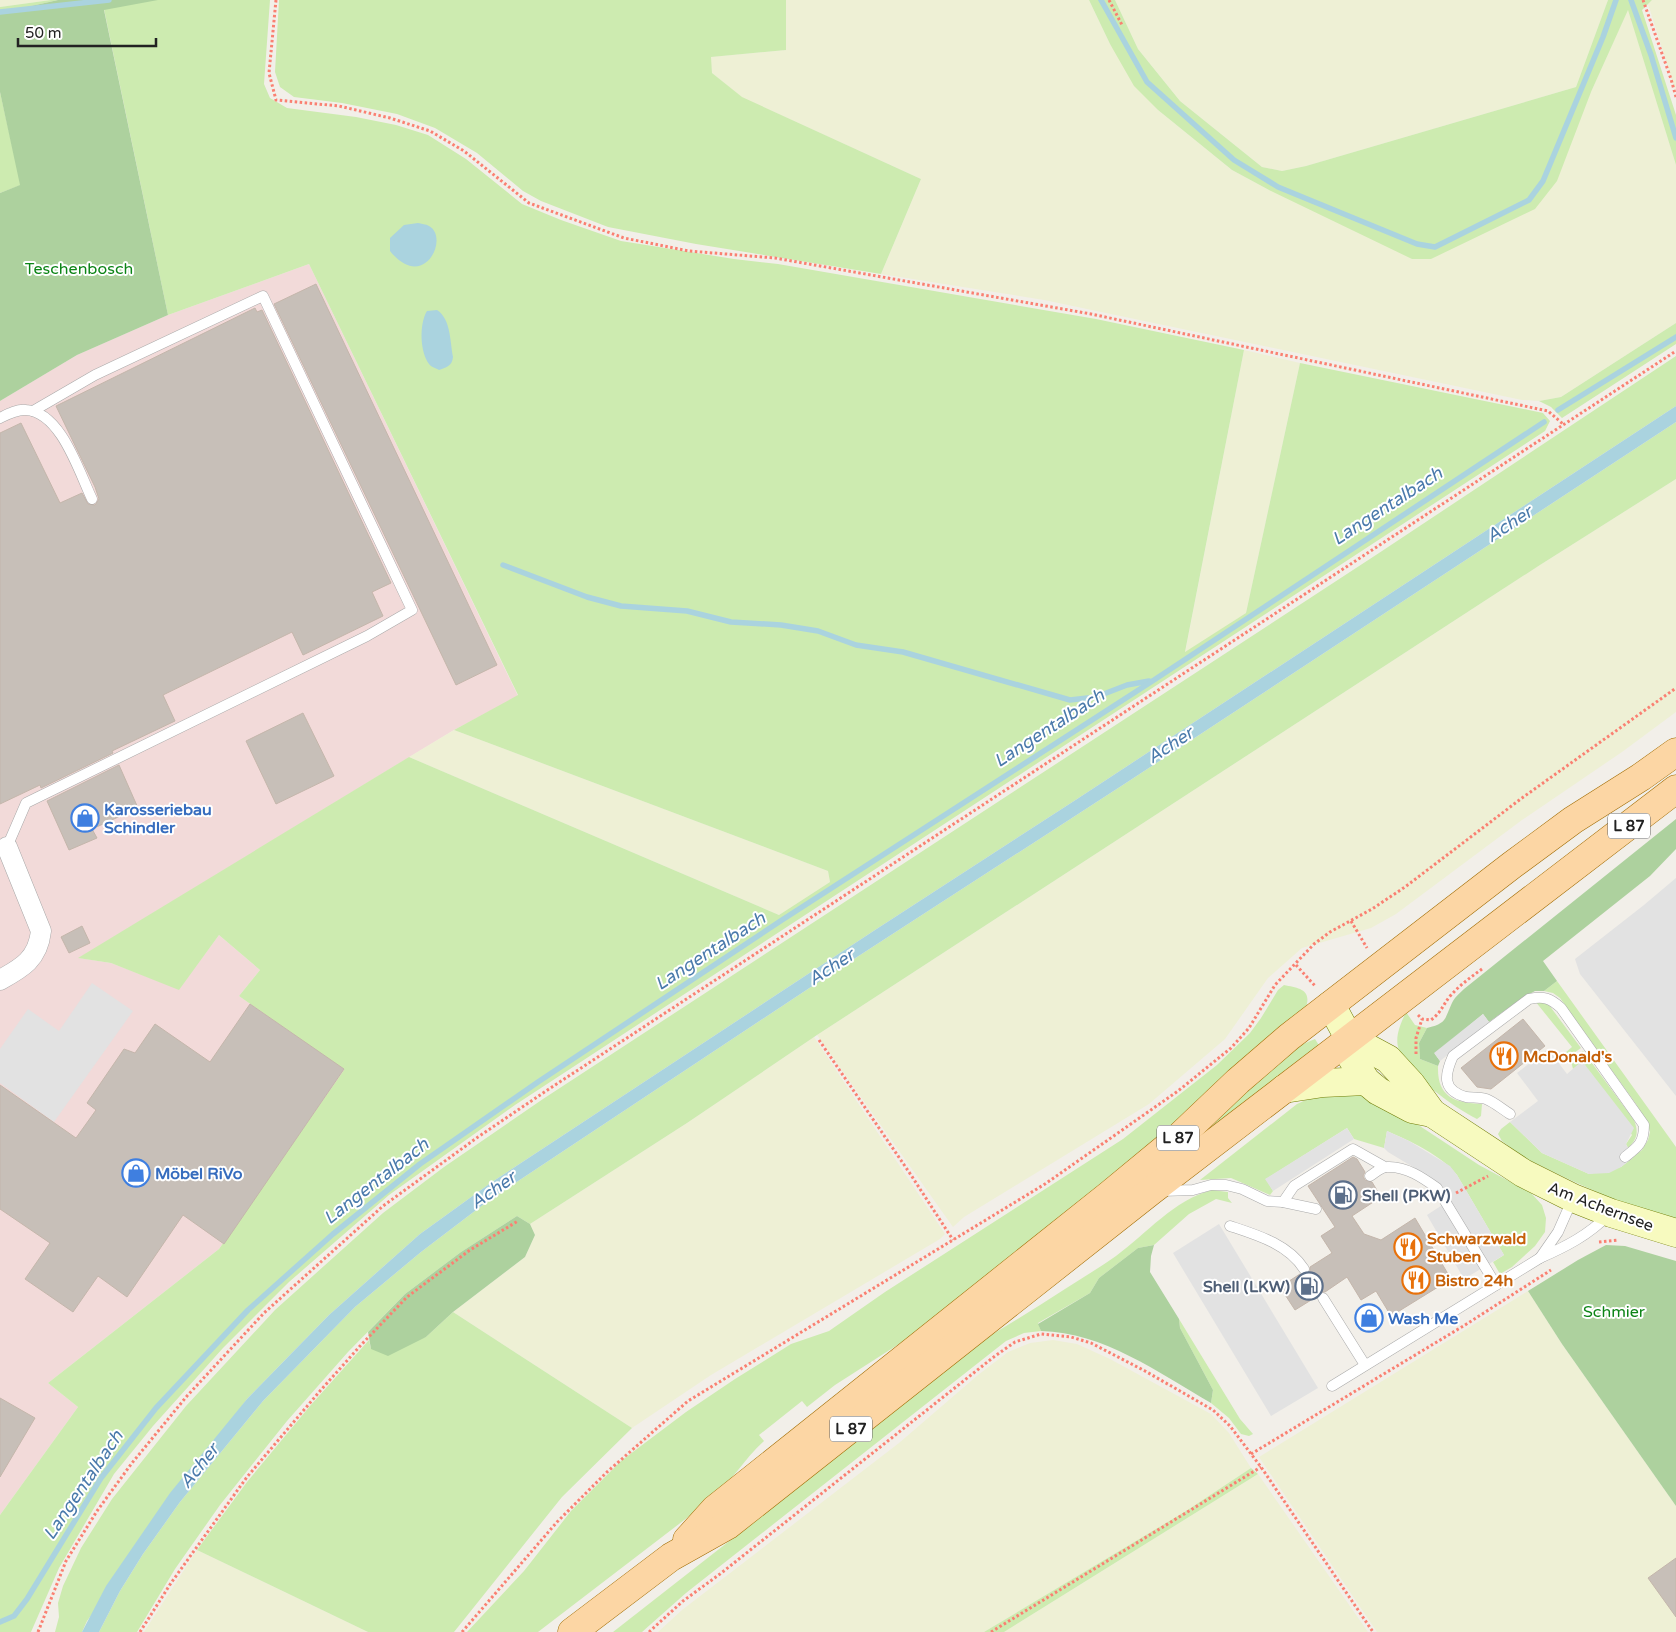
<svg xmlns="http://www.w3.org/2000/svg" width="1676" height="1632" font-family="'Varela Round',sans-serif">
<rect width="100%" height="100%" fill="#f2efe9"/>
<path fill="#f2dad9" d="M 309,264 L 518,696 L 454,730 L 79,958 L 111,963 L 179,989 L 219,935 L 260,970 L 239,996 L 345,1070 L 219,1249 L 48,1383 L 78,1407 L 0,1515 L 0,401 L 77,355 L 168,315 Z"/>
<g fill="#eef0d5">
<path d="M 0,0 L 51,0 L 0,7 Z"/>
<path d="M 786,0 L 1089,0 L 1110,44 L 1158,110 L 1232,170 L 1269,190 L 1591,92 L 1628,9 L 1676,165 L 1676,323 L 1561,397 L 1539,401 L 1522,400 L 1044,300 L 881,274 L 921,179 L 741,97 L 712,73 L 710,57 L 786,50 Z"/>
<path d="M 1115,0 L 1608,0 L 1576,87 L 1306,166 L 1282,171 L 1262,167 L 1180,101 L 1138,49 Z"/>
<path d="M 1652,0 L 1676,0 L 1676,92 L 1648,4 Z"/>
<path d="M 1244,350 L 1300,363 L 1246,613 L 1185,653 Z"/>
<path d="M 1676,479 L 1676,712 L 1622,752 L 1522,820 L 1396,914 L 1371,928 L 1302,948 L 1268,978 L 1225,1039 L 1149,1104 L 964,1217 L 953,1227 L 817,1035 L 1540,565 Z"/>
<path d="M 454,730 L 828,871 L 830,882 L 779,915 L 409,757 Z"/>
<path d="M 814,1037 L 945,1234 L 940,1239 L 711,1375 L 632,1428 L 453,1312 L 525,1257 L 535,1235 L 530,1224 L 687,1123 Z"/>
<path d="M 1528,1291 L 1562,1344 L 1676,1506 L 1676,1632 L 1377,1632 L 1259,1457 Z"/>
<path d="M 1053,1340 L 1077,1344 L 1110,1359 L 1211,1414 L 1229,1433 L 1251,1468 L 1186,1511 L 984,1632 L 658,1632 L 682,1610 L 899,1443 L 978,1375 L 1008,1352 L 1030,1343 Z"/>
<path d="M 1258,1474 L 1368,1632 L 1004,1632 Z"/>
<path d="M 197,1550 L 368,1632 L 144,1632 Z"/>
</g>
<g fill="#cdebb0">
<path d="M 51,0 L 58,0 L 0,13 L 0,7 Z"/>
<path d="M 150,0 L 270,0 L 264,84 L 270,98 L 287,108 L 356,117 L 396,125 L 428,135 L 466,159 L 522,204 L 561,220 L 621,241 L 734,259 L 778,264 L 1096,319 L 1244,350 L 1185,652 L 1246,613 L 1300,363 L 1543,413 L 1550,421 L 1545,431 L 515,1105 L 389,1195 L 289,1282 L 223,1348 L 153,1426 L 114,1474 L 59,1568 L 31,1632 L 0,1632 L 0,1515 L 78,1407 L 48,1383 L 219,1249 L 344,1070 L 239,996 L 260,970 L 219,935 L 179,990 L 111,963 L 78,958 L 409,757 L 779,915 L 830,882 L 828,871 L 454,730 L 518,695 L 309,264 L 168,315 L 104,9 Z"/>
<path d="M 279,0 L 786,0 L 786,50 L 711,57 L 712,73 L 742,97 L 921,179 L 881,274 L 696,244 L 608,227 L 541,201 L 523,191 L 477,153 L 435,128 L 397,114 L 342,103 L 294,97 L 280,87 L 275,72 Z"/>
<path d="M 1089,0 L 1115,0 L 1138,49 L 1180,101 L 1262,167 L 1282,171 L 1306,166 L 1576,87 L 1608,0 L 1652,0 L 1642,10 L 1676,115 L 1676,165 L 1628,10 L 1591,92 L 1557,181 L 1535,209 L 1431,259 L 1412,259 L 1269,190 L 1232,170 L 1158,110 L 1134,86 L 1110,44 Z"/>
<path d="M 0,92 L 21,185 L 0,193 Z"/>
<path d="M 1676,323 L 1676,344 L 1562,418 L 1551,407 L 1539,401 L 1561,397 Z"/>
<path d="M 1676,356 L 1676,406 L 1074,801 L 875,930 L 492,1182 L 420,1234 L 329,1315 L 247,1399 L 87,1621 L 82,1632 L 55,1632 L 59,1617 L 58,1603 L 63,1586 L 81,1548 L 112,1499 L 186,1406 L 275,1310 L 383,1213 L 444,1167 L 543,1099 L 1379,553 Z"/>
<path d="M 1676,422 L 1676,479 L 1540,565 L 817,1035 L 687,1123 L 530,1224 L 517,1216 L 461,1252 L 405,1294 L 348,1352 L 287,1421 L 220,1505 L 175,1569 L 137,1632 L 99,1632 L 120,1591 L 143,1554 L 180,1502 L 263,1401 L 355,1307 L 421,1252 L 488,1201 L 820,981 L 1129,781 Z"/>
<path d="M 1557,981 L 1676,1147 L 1676,1219 L 1610,1198 L 1566,1178 L 1523,1157 L 1502,1141 L 1498,1134 L 1501,1129 L 1510,1122 L 1542,1153 L 1589,1174 L 1621,1167 L 1642,1150 L 1648,1140 L 1650,1132 L 1647,1122 L 1636,1104 L 1560,998 L 1553,993 L 1544,991 Z"/>
<path d="M 1284,985 C 1298,988 1312,989 1306,1007 L 1168,1132 L 913,1335 L 835,1385 L 807,1407 L 802,1401 L 759,1435 L 764,1441 C 744,1459 730,1484 709,1501 L 538,1632 L 467,1632 L 524,1571 L 571,1511 L 621,1461 L 686,1412 L 735,1379 L 791,1344 L 829,1331 L 885,1292 L 1123,1139 L 1217,1065 L 1250,1033 L 1261,1018 L 1278,990 Z"/>
<path d="M 1535,1001 L 1542,1001 L 1549,1005 L 1581,1048 L 1568,1057 L 1565,1053 L 1572,1047 Z"/>
<path d="M 1406,1012 L 1415,1025 L 1427,1028 L 1419,1043 L 1420,1059 L 1438,1066 C 1437,1097 1454,1103 1482,1104 L 1481,1116 L 1477,1119 C 1453,1107 1409,1075 1399,1050 C 1394,1037 1401,1023 1406,1012 Z"/>
<path d="M 1315,1039 L 1320,1047 L 1185,1149 L 1198,1136 L 1296,1047 Z"/>
<path d="M 1583,1051 L 1634,1120 C 1639,1133 1637,1139 1628,1148 L 1626,1144 L 1632,1135 L 1582,1062 L 1573,1069 L 1571,1061 Z"/>
<path d="M 1359,1092 L 1388,1105 L 1479,1165 L 1531,1193 L 1542,1205 L 1546,1218 L 1545,1232 L 1535,1246 L 1512,1267 L 1500,1274 L 1493,1262 L 1504,1255 L 1457,1175 C 1441,1155 1410,1141 1387,1131 L 1384,1148 L 1354,1139 L 1347,1128 L 1266,1179 L 1273,1191 L 1270,1195 L 1231,1178 L 1200,1180 L 1297,1104 L 1317,1095 Z"/>
<path d="M 1212,1190 L 1228,1192 L 1228,1198 L 1232,1203 L 1216,1199 L 1189,1214 L 1154,1245 L 1138,1248 L 1099,1278 L 1090,1293 L 1038,1323 L 1041,1331 L 1024,1333 L 1006,1341 L 686,1593 L 642,1632 L 613,1632 L 737,1535 L 981,1341 C 1009,1325 1037,1307 1065,1289 C 1082,1278 1099,1268 1116,1256 C 1147,1233 1174,1200 1212,1190 Z"/>
<path d="M 453,1312 L 632,1428 L 562,1497 L 454,1632 L 368,1632 L 197,1550 L 247,1482 L 310,1406 L 369,1340 L 371,1349 L 426,1337 Z"/>
<path d="M 1179,1319 L 1240,1419 L 1253,1434 L 1249,1436 L 1241,1434 L 1229,1418 L 1211,1403 L 1213,1390 L 1180,1328 Z"/>
<path d="M 1251,1468 L 1258,1474 L 1004,1632 L 984,1632 L 1186,1511 Z"/>
</g>
<g fill="#add19e">
<path d="M 58,0 L 158,0 L 104,10 L 168,315 L 77,355 L 0,401 L 0,193 L 20,185 L 0,92 L 0,13 Z"/>
<path d="M 1676,819 L 1676,849 L 1650,876 L 1543,961 L 1557,981 L 1544,991 L 1535,991 L 1522,998 L 1489,1022 L 1483,1014 L 1435,1054 L 1440,1061 L 1438,1066 L 1420,1059 L 1419,1043 L 1427,1028 C 1448,1023 1444,1019 1453,1001 C 1455,997 1460,993 1464,989 Z"/>
<path d="M 517,1216 L 530,1224 L 535,1235 L 525,1257 L 453,1312 L 426,1337 L 388,1356 L 371,1349 L 368,1332 L 405,1294 L 461,1252 Z"/>
<path d="M 1154,1245 L 1151,1256 L 1150,1272 L 1179,1319 L 1180,1328 L 1213,1390 L 1211,1403 C 1159,1373 1103,1332 1041,1331 L 1038,1324 L 1090,1293 L 1099,1278 L 1138,1248 Z"/>
<path d="M 1606,1245 L 1625,1246 L 1676,1261 L 1676,1506 L 1562,1344 L 1528,1291 L 1578,1260 Z"/>
</g>
<g fill="#e2e2e2">
<path d="M 1676,878 L 1676,1096 L 1580,974 L 1575,959 L 1644,905 Z"/>
<path d="M 92,983 L 133,1011 L 54,1122 L 0,1083 L 0,1049 L 28,1009 L 59,1031 Z"/>
<path d="M 1483,1014 L 1489,1022 L 1440,1061 L 1434,1053 Z"/>
<path d="M 1548,1049 L 1567,1074 L 1582,1061 L 1634,1128 L 1626,1144 L 1633,1158 L 1621,1167 L 1609,1173 L 1589,1174 L 1542,1153 L 1510,1122 L 1538,1101 L 1517,1073 Z"/>
<path d="M 1347,1128 L 1354,1139 L 1273,1191 L 1265,1179 Z"/>
<path d="M 1387,1131 L 1409,1141 L 1450,1166 L 1457,1175 L 1504,1255 L 1464,1279 L 1427,1215 L 1450,1200 L 1442,1186 L 1433,1179 L 1388,1152 L 1384,1148 Z"/>
<path d="M 1219,1224 L 1318,1388 L 1271,1416 L 1173,1253 Z"/>
</g>
<g fill="#aad3df">
<path d="M 418,223 C 421,224 426,224 429,226 C 450,237 424,293 390,251 L 390,238 L 404,225 Z"/>
<path d="M 437,310 C 451,319 450,342 453,357 C 452,366 447,367 439,370 C 436,368 431,367 429,364 C 420,352 419,324 427,311 Z"/>
<path d="M 1676,406 L 1676,422 L 1129,781 L 820,981 L 488,1201 L 421,1252 L 355,1307 L 263,1401 L 180,1502 L 143,1554 L 120,1591 L 99,1632 L 82,1632 L 106,1586 L 170,1493 L 247,1399 L 329,1315 L 420,1234 L 492,1182 L 875,930 L 1074,801 Z"/>
</g>
<g fill="none" stroke-linecap="round" stroke-linejoin="round">
<g stroke="#aad3df" stroke-width="5.5">
<path d="M 1101,0 L 1147,82 L 1234,160 L 1278,187 L 1417,244 L 1435,247 L 1529,200 L 1543,181 L 1603,37 L 1616,0"/>
<path d="M 1631,0 L 1651,55 L 1676,138"/>
<path d="M 0,12 L 109,0"/>
<path d="M 1558,410 L 1676,337"/>
<path d="M 503,565 L 587,597 L 621,606 L 687,611 L 731,622 L 781,625 L 818,631 L 856,645 L 903,652 L 1070,700 L 1096,697 L 1127,685 L 1149,681"/>
<path d="M 0,1622 L 14,1616 L 27,1599 L 101,1478 L 156,1408 L 248,1310 L 333,1234 L 420,1164 L 538,1082 L 782,920 L 1154,680 L 1544,422"/>
</g>
</g>
<g fill="#c7bfb8" stroke="#c4b6ab">
<path d="M 316,284 L 497,665 L 456,685 L 274,304 Z"/>
<path d="M 255,308 L 257,312 L 262,310 L 391,583 L 372,592 L 383,616 L 303,655 L 292,632 L 163,695 L 175,721 L 112,751 L 113,753 L 41,788 L 40,785 L 0,804 L 0,433 L 21,423 L 60,503 L 82,493 L 88,504 L 95,505 L 99,499 L 95,487 L 56,406 Z"/>
<path d="M 303,713 L 334,776 L 276,804 L 246,741 Z"/>
<path d="M 119,765 L 138,808 L 92,829 L 97,838 L 69,850 L 47,801 Z"/>
<path d="M 82,926 L 90,943 L 69,953 L 61,937 Z"/>
<path d="M 250,1004 L 344,1069 L 224,1244 L 183,1215 L 127,1297 L 98,1276 L 73,1312 L 25,1279 L 50,1243 L 0,1209 L 0,1085 L 76,1138 L 96,1110 L 87,1103 L 124,1049 L 135,1053 L 155,1024 L 210,1062 Z"/>
<path d="M 1523,1019 L 1545,1046 L 1491,1089 L 1477,1087 L 1461,1068 Z"/>
<path d="M 1353,1157 L 1357,1159 L 1365,1172 L 1363,1176 L 1365,1180 L 1372,1182 L 1381,1197 L 1352,1216 L 1364,1234 L 1381,1240 L 1415,1218 L 1451,1279 L 1391,1316 L 1376,1291 L 1361,1300 L 1347,1277 L 1325,1292 L 1319,1292 L 1316,1297 L 1295,1310 L 1280,1287 L 1300,1274 L 1304,1276 L 1308,1275 L 1310,1271 L 1310,1267 L 1332,1253 L 1321,1236 L 1335,1227 L 1308,1186 Z"/>
<path d="M 0,1398 L 35,1418 L 0,1477 Z"/>
<path d="M 1676,1558 L 1676,1617 L 1648,1578 Z"/>
</g>
<g fill="none" stroke-linecap="round" stroke-linejoin="round">
<g stroke="#a9a9a9" stroke-width="11">
<g id="lane">
<path d="M 0,418 C 8,414 17,409 26,410 C 61,412 79,472 92,499"/>
<path d="M 7,847 L 26,803 L 367,636 L 412,610 L 263,296 L 95,375 L 33,411"/>
<path d="M 1510,1114 C 1502,1109 1494,1102 1486,1099 C 1479,1097 1472,1098 1466,1097 C 1441,1090 1445,1074 1453,1056 L 1529,999 C 1544,996 1550,998 1561,1008 L 1644,1125 C 1644,1143 1638,1147 1625,1157"/>
<path d="M 1370,1176 C 1375,1173 1381,1167 1387,1167 C 1406,1166 1423,1178 1437,1188 L 1496,1285"/>
<path d="M 1162,1191 L 1193,1190 L 1211,1185 L 1226,1185 L 1242,1189 L 1267,1201 L 1283,1202 L 1316,1209"/>
<path d="M 1573,1198 L 1558,1232 L 1540,1258 C 1565,1247 1589,1235 1608,1215"/>
<path d="M 1283,1202 L 1294,1186 L 1353,1149 L 1385,1167"/>
<path d="M 1230,1226 C 1257,1235 1288,1244 1304,1269"/>
<path d="M 1323,1298 L 1365,1365"/>
<path d="M 1332,1386 L 1540,1258"/>
</g>
</g>
<g stroke="#a9a9a9" stroke-width="21">
<path id="street" d="M 0,980 C 22,968 38,959 41,931 L 7,847"/>
</g>
<g stroke="#707d05" stroke-width="29">
<g id="secondary">
<path d="M 1331,1005 L 1349,1038 L 1350,1055 L 1366,1081 L 1378,1091 L 1412,1109 L 1432,1113"/>
<path d="M 1349,1038 L 1388,1059 L 1411,1084 L 1432,1113 L 1523,1173 L 1573,1198 L 1611,1213 L 1676,1233"/>
<path d="M 1284,1089 L 1323,1083 L 1366,1081"/>
</g>
</g>
<g stroke="#a06b00" stroke-width="29">
<g id="primary">
<path d="M 687,1540 L 715,1509 L 1109,1195 L 1178,1138 L 1238,1081 L 1289,1037 L 1512,865 L 1573,820 L 1641,777 L 1676,752"/>
<path d="M 572,1632 L 671,1557 L 728,1525 L 1151,1191 L 1676,789"/>
</g>
</g>
<g stroke="#fa8072" stroke-width="3" stroke-dasharray="2.5 2.5" stroke-linecap="butt">
<path d="M 276,0 L 269,73 L 276,100 L 339,106 L 390,118 L 430,131 L 464,151 L 529,203 L 624,238 L 689,251 L 775,258 L 1091,314 L 1548,411 L 1563,424"/>
<path d="M 1109,0 L 1122,25"/>
<path d="M 1643,0 L 1671,79 L 1676,97"/>
<path d="M 1351,921 L 1367,948"/>
<path d="M 1296,965 L 1316,987"/>
<path d="M 1418,1015 L 1422,1019 L 1431,1020 C 1442,1012 1443,1004 1451,995 C 1460,985 1471,977 1482,969"/>
<path d="M 819,1040 L 911,1175 L 953,1240"/>
<path d="M 1416,1054 L 1416,1038 L 1422,1019"/>
<path d="M 1456,1193 L 1488,1176"/>
<path d="M 1599,1242 L 1618,1240"/>
<path d="M 1251,1454 L 1465,1325 L 1551,1270"/>
<path d="M 38,1632 L 66,1561 L 97,1511 L 132,1463 L 187,1396 L 264,1313 L 383,1206 L 478,1137 L 549,1089 L 1676,351"/>
<path d="M 140,1632 L 171,1583 L 247,1477 L 320,1391 L 361,1345 L 407,1297 L 470,1250 L 518,1221"/>
<path d="M 462,1632 L 557,1522 L 607,1472 L 688,1401 L 1045,1184 L 1178,1091 L 1231,1048 L 1249,1028 L 1275,985 L 1314,944 L 1330,932 L 1372,909 L 1405,887 L 1522,798 L 1676,688"/>
<path d="M 649,1632 L 683,1601 L 720,1574 L 995,1356 L 1015,1342 L 1041,1334 L 1071,1337 L 1091,1343 L 1145,1371 L 1213,1410 L 1230,1426 L 1261,1467 L 1373,1632"/>
<path d="M 991,1632 L 1261,1467"/>
</g>
<use href="#lane" stroke="#fff" stroke-width="10"/>
<use href="#street" stroke="#fff" stroke-width="20"/>
<use href="#secondary" stroke="#f7fabf" stroke-width="28"/>
<use href="#primary" stroke="#fcd6a4" stroke-width="28"/>
</g>
<defs>
<g id="shop-ring" transform="scale(1.4375)"><circle r="9.5" fill="#fff" stroke="#3f7fe0" stroke-width="1.5"/><path d="M-5-2.5h2.3a2.7 3.5 0 0 1 5.4 0H5L5.5 6h-11ZM-1.5-2.5h3a1.5 2.3 0 0 0-3 0Z" fill="#3f7fe0"/></g>
<g id="restaurant-ring" transform="scale(1.4375)"><circle r="9.5" fill="#fff" stroke="#e8710a" stroke-width="1.5"/><path d="M-5-6h1v4h1v-4h1v4h1v-4h1v5L-1.5 .5V6h-2V.5L-5-1ZM5-6V6H3V1.5H1.5Q1.5-4 5-6Z" fill="#e8710a"/></g>
<g id="fuel-ring" transform="scale(1.4375)"><circle r="9.5" fill="#fff" stroke="#5c6f8a" stroke-width="1.5"/><path d="M-5.5-6h7V0h2V4h1.3V-2.5L3-4.5l.8-.8L6-3V5H2.5V1h-1V6h-7ZM-4.2-4.7v3.2H.2V-4.7Z" fill="#5c6f8a"/></g>
</defs>
<g fill-rule="evenodd">
<use href="#shop-ring" x="85" y="818"/>
<use href="#restaurant-ring" x="1504" y="1056"/>
<use href="#shop-ring" x="136" y="1173"/>
<use href="#fuel-ring" x="1343" y="1195"/>
<use href="#restaurant-ring" x="1408" y="1247"/>
<use href="#restaurant-ring" x="1416" y="1280"/>
<use href="#fuel-ring" x="1309" y="1286"/>
<use href="#shop-ring" x="1369" y="1318"/>
</g>
<g text-anchor="middle" stroke-width="4" stroke-linejoin="round" paint-order="stroke">
<g fill="#fff" stroke="#646464" stroke-width="1">
<rect x="1608" y="813.5" width="42" height="25" rx="4"/>
<rect x="1157" y="1125.5" width="42" height="25" rx="4"/>
<rect x="830" y="1416.5" width="42" height="25" rx="4"/>
</g>
<g font-size="15" font-weight="bold" fill="#222">
<text x="1629" y="831">L 87</text>
<text x="1178" y="1143">L 87</text>
<text x="851" y="1434">L 87</text>
</g>
<g font-size="16" fill="#0c8416" stroke="#fff">
<text x="79" y="274">Teschenbosch</text>
<text x="1614" y="1317">Schmier</text>
</g>
<g font-size="16" font-weight="bold" fill="#366cbe" stroke="#fff" text-anchor="start">
<text x="104" y="815">Karosseriebau<tspan x="104" dy="18">Schindler</tspan></text>
<text x="155" y="1179">Möbel RiVo</text>
<text x="1388" y="1324">Wash Me</text>
</g>
<g font-size="16" font-weight="bold" fill="#c56008" stroke="#fff" text-anchor="start">
<text x="1523" y="1062">McDonald's</text>
<text x="1427" y="1244">Schwarzwald<tspan x="1427" dy="18">Stuben</tspan></text>
<text x="1435" y="1286">Bistro 24h</text>
</g>
<g font-size="16" font-weight="bold" fill="#4e5e75" stroke="#fff" text-anchor="start">
<text x="1362" y="1201">Shell (PKW)</text>
<text x="1290" y="1292" text-anchor="end">Shell (LKW)</text>
</g>
<g font-size="16" fill="#222" stroke="#fff">
<text transform="translate(1601 1206) rotate(21)" y="6">Am Achernsee</text>
</g>
<g font-size="18" font-style="italic" fill="#4a7aab" stroke="#fff">
<text transform="translate(1387 506) rotate(-33)" y="6">Langentalbach</text>
<text transform="translate(1509 524) rotate(-33)" y="6">Acher</text>
<text transform="translate(1049 728) rotate(-33)" y="6">Langentalbach</text>
<text transform="translate(1170 745) rotate(-33)" y="6">Acher</text>
<text transform="translate(710 951) rotate(-33)" y="6">Langentalbach</text>
<text transform="translate(831 967) rotate(-33)" y="6">Acher</text>
<text transform="translate(376 1181) rotate(-38)" y="6">Langentalbach</text>
<text transform="translate(493 1190) rotate(-35)" y="6">Acher</text>
<text transform="translate(199 1466) rotate(-51)" y="6">Acher</text>
<text transform="translate(83 1485) rotate(-56)" y="6">Langentalbach</text>
</g>
</g>
<path d="M18 38v8h138v-8" fill="none" stroke="#222222" stroke-width="2.5"/>
<text x="25" y="38" font-size="15" fill="#222222" stroke="#ffffff" stroke-width="4" paint-order="stroke">50 m</text>
</svg>
